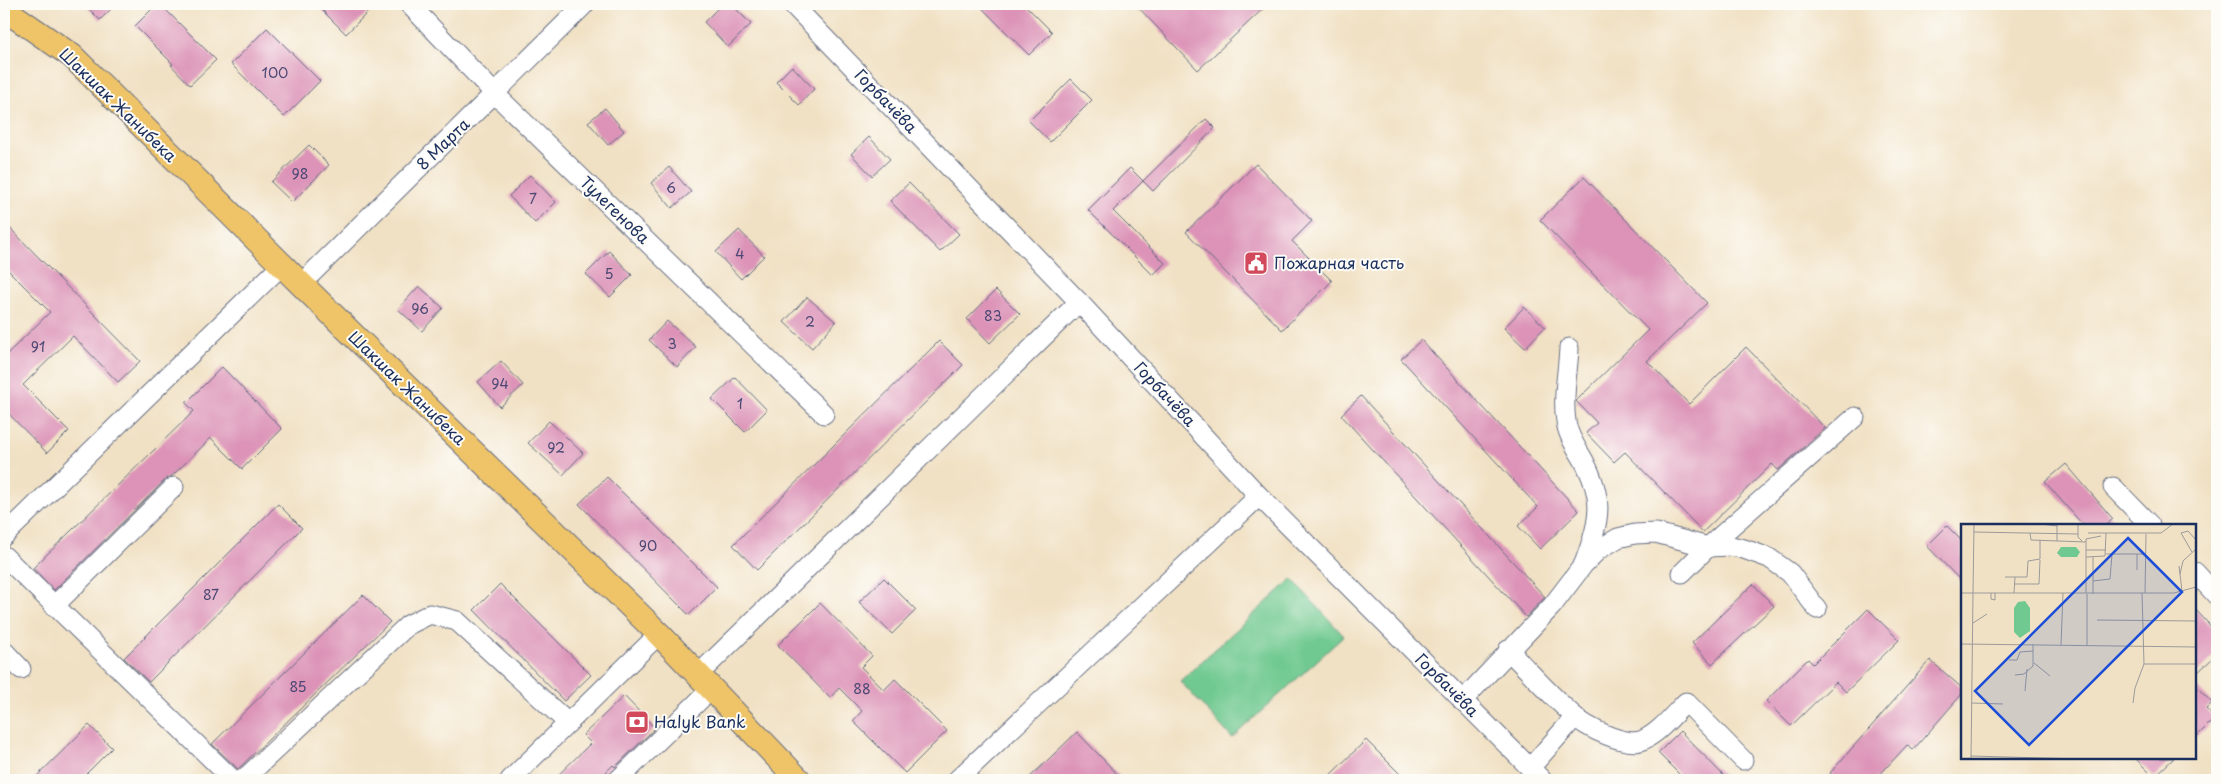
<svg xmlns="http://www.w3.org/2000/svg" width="2221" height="784" font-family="'Playpen Sans',sans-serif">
<rect width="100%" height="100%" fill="#fdfcf7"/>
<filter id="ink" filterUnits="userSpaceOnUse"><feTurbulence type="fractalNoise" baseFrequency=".02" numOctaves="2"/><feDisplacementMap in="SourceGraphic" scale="10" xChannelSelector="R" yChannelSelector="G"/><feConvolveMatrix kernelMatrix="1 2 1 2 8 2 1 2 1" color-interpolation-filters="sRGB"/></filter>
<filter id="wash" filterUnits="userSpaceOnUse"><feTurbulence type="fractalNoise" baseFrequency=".0096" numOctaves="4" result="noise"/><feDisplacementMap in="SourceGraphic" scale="20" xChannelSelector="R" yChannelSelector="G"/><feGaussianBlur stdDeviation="1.12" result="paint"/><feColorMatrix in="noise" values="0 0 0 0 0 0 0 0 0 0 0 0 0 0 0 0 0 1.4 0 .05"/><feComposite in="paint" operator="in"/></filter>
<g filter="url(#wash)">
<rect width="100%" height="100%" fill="#f1e1c4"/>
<path fill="#70c990" stroke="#467c77" d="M 1292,579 L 1344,636 L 1232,738 L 1180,681 Z"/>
<g id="blocks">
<g fill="#dc93b7">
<path d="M 84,4 L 116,4 L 100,20 Z"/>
<path d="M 157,4 L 160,4 L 216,60 L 190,85 L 171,65 L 173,64 L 135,26 Z"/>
<path d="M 316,4 L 376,4 L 346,34 Z"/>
<path d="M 722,4 L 731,4 L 751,24 L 728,47 L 704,22 Z"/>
<path d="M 978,4 L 1024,4 L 1052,32 L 1029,55 Z"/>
<path d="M 1135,4 L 1268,4 L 1198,70 Z"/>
<path d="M 267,28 L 320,81 L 284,117 L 231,64 Z"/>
<path d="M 792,66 L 814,89 L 799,105 L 776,82 Z"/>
<path d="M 1071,79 L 1092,100 L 1050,142 L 1029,121 Z"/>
<path d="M 605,108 L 624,131 L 608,145 L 588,122 Z"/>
<path d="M 1206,119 L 1215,128 L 1153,191 L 1143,181 Z"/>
<path d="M 869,137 L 890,159 L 872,176 L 851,154 Z"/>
<path d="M 309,145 L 329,165 L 292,202 L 271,182 Z"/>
<path d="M 1256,164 L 1312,221 L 1292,241 L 1332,281 L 1282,330 L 1186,232 Z"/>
<path d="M 669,167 L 691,192 L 672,208 L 651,183 Z"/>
<path d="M 1130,168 L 1143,181 L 1113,211 L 1165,263 L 1153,275 L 1088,210 Z"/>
<path d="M 530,175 L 556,202 L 535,223 L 509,196 Z"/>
<path d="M 1584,177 L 1707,303 L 1647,361 L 1689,404 L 1746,347 L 1825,428 L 1778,470 L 1772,464 L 1703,532 L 1625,452 L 1614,462 L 1586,433 L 1597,423 L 1576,401 L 1648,330 L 1540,220 Z"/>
<path d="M 909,183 L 959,234 L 940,252 L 890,201 Z"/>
<path d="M 4,222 L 140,361 L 118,382 L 73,336 L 23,385 L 69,431 L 47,453 L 4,409 L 4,357 L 50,312 L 4,266 Z"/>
<path d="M 739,230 L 764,256 L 741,279 L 716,252 Z"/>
<path d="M 609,251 L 632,275 L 610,297 L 586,274 Z"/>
<path d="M 419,286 L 443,308 L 422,331 L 398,309 Z"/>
<path d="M 996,290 L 1020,314 L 990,343 L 967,319 Z"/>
<path d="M 807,297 L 836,322 L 812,348 L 784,322 Z"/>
<path d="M 1524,307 L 1545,327 L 1525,348 L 1504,328 Z"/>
<path d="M 667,321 L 696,347 L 677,367 L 649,340 Z"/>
<path d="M 1421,340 L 1579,511 L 1540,549 L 1518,526 L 1538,507 L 1401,359 Z"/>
<path d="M 939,341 L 963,365 L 757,570 L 733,545 Z"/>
<path d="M 501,361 L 523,385 L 500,407 L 478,382 Z"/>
<path d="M 222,367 L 282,429 L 242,469 L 211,438 L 172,476 L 166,479 L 54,590 L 33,568 L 194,411 L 186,403 Z"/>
<path d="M 735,377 L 767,410 L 745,432 L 712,399 Z"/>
<path d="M 1361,396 L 1545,597 L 1526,617 L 1341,415 Z"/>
<path d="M 549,421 L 583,453 L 563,475 L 528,443 Z"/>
<path d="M 2066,464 L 2113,519 L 2106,525 L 2083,525 L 2045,482 Z"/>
<path d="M 607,477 L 717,587 L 689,615 L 579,504 Z"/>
<path d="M 278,504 L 302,528 L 149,682 L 124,658 Z"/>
<path d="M 1947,526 L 1962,541 L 1962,582 L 1927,546 Z"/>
<path d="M 884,578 L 916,610 L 892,634 L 859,602 Z"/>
<path d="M 500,584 L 591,675 L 564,701 L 474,610 Z"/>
<path d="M 1753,584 L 1774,606 L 1712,664 L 1692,643 Z"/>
<path d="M 363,595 L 390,622 L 238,769 L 212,744 Z"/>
<path d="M 820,603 L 872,656 L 861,667 L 884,690 L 895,679 L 947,731 L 905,773 L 853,721 L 862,711 L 839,688 L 830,698 L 778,645 Z"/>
<path d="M 1868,609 L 1899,640 L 1846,692 L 1836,682 L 1791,726 L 1766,701 L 1808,659 L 1813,664 Z"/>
<path d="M 2195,609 L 2217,633 L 2217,654 L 2195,675 Z"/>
<path d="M 1930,660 L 1962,688 L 1962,694 L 1913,750 L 1907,745 L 1875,780 L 1838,780 L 1830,773 Z"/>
<path d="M 2195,685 L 2212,703 L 2206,709 L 2215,718 L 2195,738 Z"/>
<path d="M 624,696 L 655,728 L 615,767 L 613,765 L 598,780 L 553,780 L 591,743 L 583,735 Z"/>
<path d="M 89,725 L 112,748 L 80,780 L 33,780 Z"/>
<path d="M 1680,731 L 1728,780 L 1685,780 L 1658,753 Z"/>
<path d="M 1077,732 L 1123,780 L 1027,780 Z"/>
<path d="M 1366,740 L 1400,774 L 1393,780 L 1325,780 Z"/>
<path d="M 2135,758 L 2174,758 L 2154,777 Z"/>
</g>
</g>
</g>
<g filter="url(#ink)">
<use href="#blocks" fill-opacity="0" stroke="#666d82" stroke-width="1"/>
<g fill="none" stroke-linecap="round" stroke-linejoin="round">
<g stroke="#666d82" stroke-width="21">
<g id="minor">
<path d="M 409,4 L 495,94 L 824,414"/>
<path d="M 792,4 L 1079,302 L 1259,496 L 1542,780"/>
<path d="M 301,284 L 585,4"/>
<path d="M 1569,348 C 1568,372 1562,398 1566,421 C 1567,434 1576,447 1583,459 C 1605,500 1600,519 1585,561"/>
<path d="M 2113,487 L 2150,525"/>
<path d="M 4,536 L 282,265"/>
<path d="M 4,556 L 233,780"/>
<path d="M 2195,572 L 2217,596"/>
<path d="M 1682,573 L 1708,547 L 1855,417"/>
<path d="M 54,606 L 174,487"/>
<path d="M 1508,650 C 1530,672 1550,695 1573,715 C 1585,727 1627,748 1643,740 C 1659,733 1673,715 1686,702 L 1743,760"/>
<path d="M 4,651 L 21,669"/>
<path d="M 699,674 L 1079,302"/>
<path d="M 1462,701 L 1552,606 L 1584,564 L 1598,550 L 1618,538 L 1635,534 L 1656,533 L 1708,547 L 1731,546 L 1744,549 L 1769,558 L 1790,573 L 1817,609"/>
<path d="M 1530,768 L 1575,717"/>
<path d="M 243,780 L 408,625 L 430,614 L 457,621 L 568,723"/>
<path d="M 510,780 L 659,634"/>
<path d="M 618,780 L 712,688"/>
<path d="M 957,780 L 1259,496"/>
</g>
</g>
<g stroke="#666d82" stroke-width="26">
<path id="major" d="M 4,9 L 72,56 L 301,284 L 659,634 L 799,780"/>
</g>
<use href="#minor" stroke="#fff" stroke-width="19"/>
<use href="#major" stroke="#efc469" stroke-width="24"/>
</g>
</g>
<defs>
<g id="civic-square" transform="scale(1.25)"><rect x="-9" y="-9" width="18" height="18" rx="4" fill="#d1495b" stroke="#fdfcf7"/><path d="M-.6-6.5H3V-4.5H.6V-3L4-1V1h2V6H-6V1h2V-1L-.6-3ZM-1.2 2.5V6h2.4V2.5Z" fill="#fff"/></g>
<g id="bank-square" transform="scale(1.25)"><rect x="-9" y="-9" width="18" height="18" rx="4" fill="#d1495b" stroke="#fdfcf7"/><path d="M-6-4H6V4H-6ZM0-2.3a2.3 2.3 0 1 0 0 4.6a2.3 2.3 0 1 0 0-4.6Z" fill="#fff"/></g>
</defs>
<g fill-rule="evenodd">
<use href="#civic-square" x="1256" y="263"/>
<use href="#bank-square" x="637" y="722"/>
</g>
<g text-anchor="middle" stroke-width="4" stroke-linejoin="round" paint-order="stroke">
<g font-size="14" fill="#4b4874">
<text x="275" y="78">100</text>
<text x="300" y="179">98</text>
<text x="671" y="193">6</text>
<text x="533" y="204">7</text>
<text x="740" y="259">4</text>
<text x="609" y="279">5</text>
<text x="420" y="314">96</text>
<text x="993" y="321">83</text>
<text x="810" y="327">2</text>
<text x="672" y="349">3</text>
<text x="38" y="352">91</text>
<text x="500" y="389">94</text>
<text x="740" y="409">1</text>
<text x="556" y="453">92</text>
<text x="648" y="551">90</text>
<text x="211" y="600">87</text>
<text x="298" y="692">85</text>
<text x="862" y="694">88</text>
</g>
<g font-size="16" fill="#1b2f5e" stroke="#fdfcf7">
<text transform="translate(886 101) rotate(46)" y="6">Горбачёва</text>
<text transform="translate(118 105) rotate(44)" y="6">Шакшак Жанибека</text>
<text transform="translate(443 144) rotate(-44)" y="6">8 Марта</text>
<text transform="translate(615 210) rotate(44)" y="6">Тулегенова</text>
<text transform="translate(407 388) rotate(44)" y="6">Шакшак Жанибека</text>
<text transform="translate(1165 394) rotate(47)" y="6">Горбачёва</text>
<text transform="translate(1447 685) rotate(45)" y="6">Горбачёва</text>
</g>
<g font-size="16" fill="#1b2f5e" stroke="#fdfcf7" text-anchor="start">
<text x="1274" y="269">Пожарная часть</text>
<text x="654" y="728">Halyk Bank</text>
</g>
</g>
<g transform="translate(1961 524)">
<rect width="235" height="235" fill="#f1e1c4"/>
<path d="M 115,23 L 119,28 L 116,33 L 100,33 L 96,29 L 100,23 ZM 64,77 L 69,84 L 69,107 L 59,114 L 53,108 L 53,84 L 57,78 Z" fill="#70c990"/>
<path fill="none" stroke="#9b9a9b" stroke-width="1" d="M 80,0 L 96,2M 117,0 L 117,13 L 121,17M 13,8 L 117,10M 69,9 L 70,16 L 125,18M 127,9 L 200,9 L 212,0M 96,17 L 96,0M 125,26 L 145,26M 231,28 L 220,9 L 227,7 L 235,16M 151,30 L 184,30M 176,30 L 176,46M 125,33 L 144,32 L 145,9M 218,42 L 221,67M 219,50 L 222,37 L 235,25M 44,53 L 66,53 L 67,37 L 79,35 L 79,16M 132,57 L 149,55 L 151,30 L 145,30M 53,60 L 78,60 L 79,36M 0,69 L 12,69 L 13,0M 30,69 L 30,75 L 34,76 L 34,69M 53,69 L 54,53M 125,69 L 125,15 L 140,12M 184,69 L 185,10M 132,70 L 132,33M 136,96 L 235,97M 12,99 L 26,90M 0,120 L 235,123M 100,121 L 102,69M 126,121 L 126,70M 48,136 L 56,136 L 59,128 L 72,127M 73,139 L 89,152M 183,140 L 235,140M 54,151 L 63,150 L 72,142 L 72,120M 64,167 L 66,145M 11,179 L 42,180M 172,179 L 174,164 L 183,140 L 181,69M 10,232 L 118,235M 10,235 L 12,69 L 213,69 L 235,63"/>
<path fill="#1d4ed8" fill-opacity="0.15" stroke="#1d4ed8" stroke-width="2.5" d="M 167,14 L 221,68 L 68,221 L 14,167 Z"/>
<rect width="235" height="235" fill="none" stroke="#1b2f5e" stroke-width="2.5"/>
</g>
<rect width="2221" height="784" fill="none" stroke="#fdfcf7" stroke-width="20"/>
</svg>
